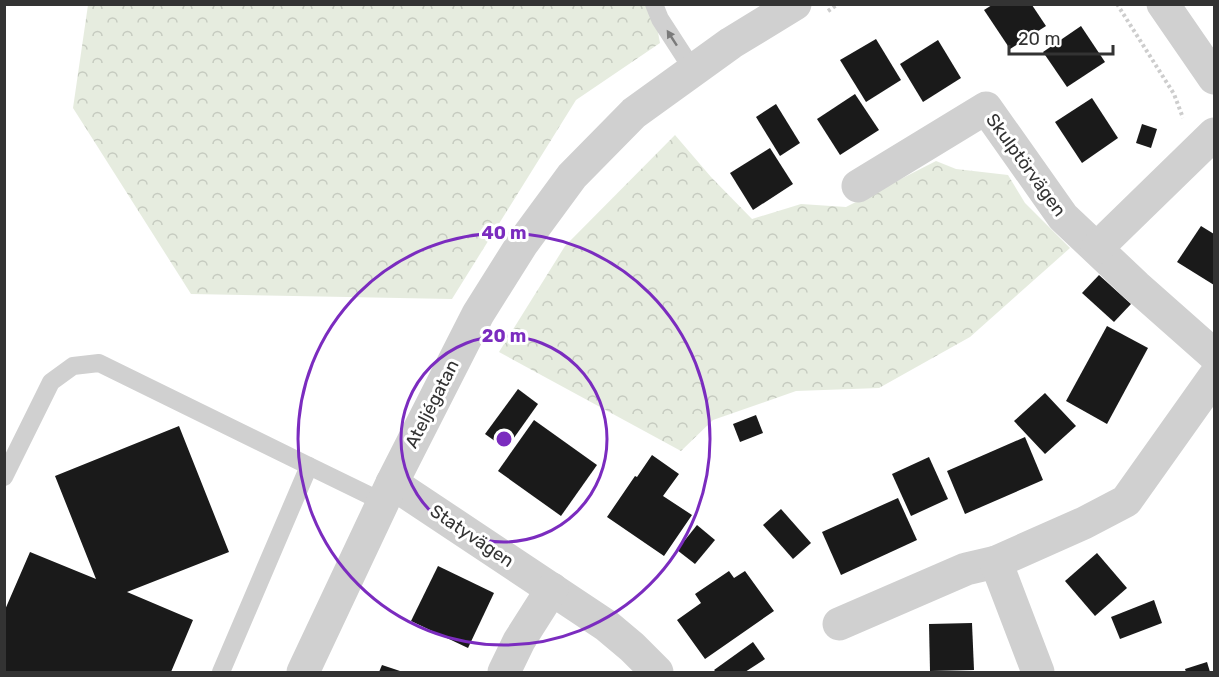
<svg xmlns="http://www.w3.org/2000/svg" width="1219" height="677" font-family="Rubik,sans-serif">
<defs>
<pattern id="forest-crowns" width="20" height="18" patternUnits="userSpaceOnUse" patternTransform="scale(1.5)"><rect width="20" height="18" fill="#e6ecdf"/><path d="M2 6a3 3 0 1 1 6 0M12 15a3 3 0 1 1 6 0" fill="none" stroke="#c6cbc0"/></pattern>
</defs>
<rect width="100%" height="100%" fill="#fff"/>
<g fill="url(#forest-crowns)">
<path d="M 88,5 L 653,5 L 660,43 L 576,100 L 452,299 L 191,294 L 73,108 Z"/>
<path d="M 675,135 L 711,177 L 752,219 L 801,204 L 846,207 L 936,161 L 956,169 L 1008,175 L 1025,203 L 1070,248 L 970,337 L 879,388 L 796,391 L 713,420 L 681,451 L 499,352 L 565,246 Z"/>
</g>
<g fill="#1a1a1a">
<path d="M 992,5 L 1032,5 L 1046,26 L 1010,49 L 984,10 Z"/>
<path d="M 1081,26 L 1105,62 L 1067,87 L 1043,52 Z"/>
<path d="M 876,39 L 901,80 L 866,102 L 840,60 Z"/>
<path d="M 938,40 L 961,78 L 923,102 L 900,64 Z"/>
<path d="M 855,94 L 879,130 L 840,155 L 817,119 Z"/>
<path d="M 1092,98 L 1118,138 L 1082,163 L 1055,122 Z"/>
<path d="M 776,104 L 800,143 L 780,156 L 756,117 Z"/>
<path d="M 1142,124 L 1157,129 L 1151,148 L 1136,143 Z"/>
<path d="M 770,148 L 793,184 L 753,210 L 730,173 Z"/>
<path d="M 1201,226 L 1214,234 L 1214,285 L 1177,262 Z"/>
<path d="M 1099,275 L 1131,304 L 1114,322 L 1082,293 Z"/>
<path d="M 1107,326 L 1148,348 L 1107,424 L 1066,401 Z"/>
<path d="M 518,389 L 538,404 L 506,449 L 485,434 Z"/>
<path d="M 1045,393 L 1076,426 L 1045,454 L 1014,421 Z"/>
<path d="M 756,415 L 763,433 L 740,442 L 733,424 Z"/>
<path d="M 534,420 L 597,465 L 561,516 L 498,471 Z"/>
<path d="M 179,426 L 229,552 L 127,592 L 193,620 L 171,672 L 4,672 L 4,612 L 30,552 L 96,579 L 55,476 Z"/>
<path d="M 1025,437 L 1043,480 L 965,514 L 947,471 Z"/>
<path d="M 652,455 L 679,474 L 663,496 L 692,515 L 664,556 L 607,517 L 635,476 L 637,477 Z"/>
<path d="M 929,457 L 948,499 L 911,516 L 892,474 Z"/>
<path d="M 898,498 L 917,540 L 841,575 L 822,532 Z"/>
<path d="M 781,509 L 811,543 L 793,559 L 763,525 Z"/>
<path d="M 697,525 L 715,540 L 695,564 L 677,550 Z"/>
<path d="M 1097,553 L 1127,588 L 1095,616 L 1065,581 Z"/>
<path d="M 438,566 L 494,593 L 468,648 L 411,621 Z"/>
<path d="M 729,571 L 734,578 L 745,571 L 774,611 L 705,659 L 677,620 L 701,603 L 695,594 Z"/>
<path d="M 1154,600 L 1162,623 L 1120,639 L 1111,617 Z"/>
<path d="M 972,623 L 974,670 L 930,671 L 929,624 Z"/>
<path d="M 753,642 L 765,659 L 745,672 L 716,672 L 714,670 Z"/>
<path d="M 1207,662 L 1210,672 L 1186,672 L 1185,669 Z"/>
<path d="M 382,665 L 403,672 L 379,672 Z"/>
</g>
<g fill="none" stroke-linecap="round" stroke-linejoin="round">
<g stroke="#cdcdcd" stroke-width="4" stroke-dasharray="3 3" stroke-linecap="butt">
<path d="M 1117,4 L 1174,94 L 1183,118"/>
<path d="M 828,11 L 838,4"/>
</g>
<g stroke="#d0d0d0" stroke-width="18">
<path d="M 654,4 L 660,19 L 693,70"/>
<path d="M 4,477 L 51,382 L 73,366 L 99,363 L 309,466"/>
<path d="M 221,672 L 309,466 L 383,502"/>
</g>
<g stroke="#d0d0d0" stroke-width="33">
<path d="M 858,186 L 986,108 L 1063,217 L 1136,286 L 1214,355"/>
<path d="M 1097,248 L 1214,134"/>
<path d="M 392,483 L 607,626 L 632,647 L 657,672"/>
<path d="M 839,624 L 966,569 L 996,562"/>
<path d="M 303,672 L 392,483 L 478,314 L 522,244 L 572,176 L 634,113 L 731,43 L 795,4"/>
<path d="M 504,672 L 519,641 L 552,589"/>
<path d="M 1038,672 L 996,562 L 1084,523 L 1126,501 L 1214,377"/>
</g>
<path stroke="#d0d0d0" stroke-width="33" d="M 1163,4 L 1214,78"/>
</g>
<defs><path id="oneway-solid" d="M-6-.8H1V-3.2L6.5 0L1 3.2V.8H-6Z" transform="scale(1.5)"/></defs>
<use fill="#7a7a7a" href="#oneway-solid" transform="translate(672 38) rotate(-123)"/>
<g fill="none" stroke="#7b2cbf" stroke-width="3">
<circle cx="504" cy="439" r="103"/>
<circle cx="504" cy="439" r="206"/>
</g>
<g text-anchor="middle" stroke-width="6" stroke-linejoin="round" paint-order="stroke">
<g font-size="18" fill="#333" stroke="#fff">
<text transform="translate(1026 165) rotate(54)" y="6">Skulptörvägen</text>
<text transform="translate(432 404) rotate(-63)" y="6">Ateljégatan</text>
<text transform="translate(472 536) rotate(34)" y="6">Statyvägen</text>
</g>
</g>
<circle cx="504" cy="439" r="9" fill="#7b2cbf" stroke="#fff" stroke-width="3"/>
<g font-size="18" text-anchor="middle" font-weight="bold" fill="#7b2cbf" stroke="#fff" stroke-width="6" stroke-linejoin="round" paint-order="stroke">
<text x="504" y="239">40 m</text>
<text x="504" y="342">20 m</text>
</g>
<rect width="1219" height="677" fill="none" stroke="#333333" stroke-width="12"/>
<path d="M1009 45v9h104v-9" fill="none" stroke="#333333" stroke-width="3"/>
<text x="1018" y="45" font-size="18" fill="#333333" stroke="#ffffff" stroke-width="4.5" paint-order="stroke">20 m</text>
</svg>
